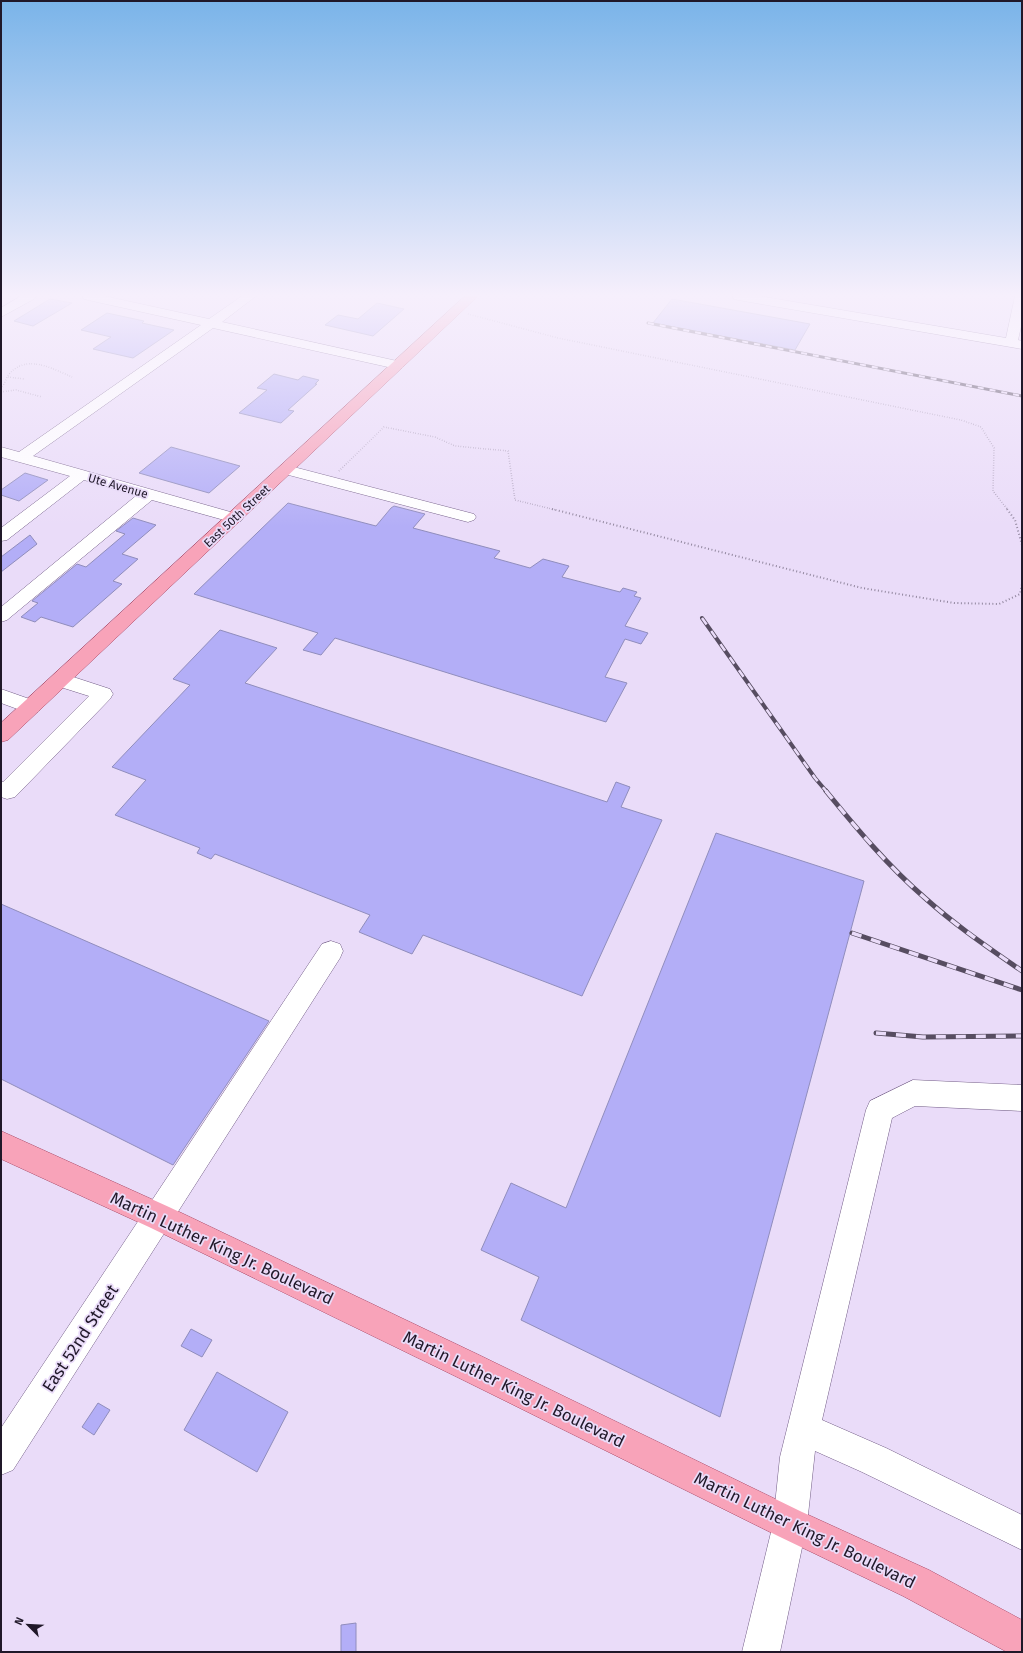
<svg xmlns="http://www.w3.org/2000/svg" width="1023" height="1653" font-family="'Fira Sans',sans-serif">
<rect width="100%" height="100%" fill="#eadcf9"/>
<g fill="#b3aef7" stroke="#908dbc">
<path d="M 50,299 L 72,303 L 33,326 L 14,321 Z"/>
<path d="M 672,299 L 810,324 L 795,350 L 653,323 Z"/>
<path d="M 377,303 L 404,309 L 373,336 L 325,325 L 338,315 L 358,319 Z"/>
<path d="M 107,313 L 144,321 L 142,323 L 174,330 L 133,358 L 93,349 L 111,337 L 81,330 Z"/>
<path d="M 274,374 L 298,380 L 303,376 L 319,380 L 315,384 L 317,384 L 288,410 L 294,411 L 281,423 L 239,413 L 267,390 L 257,388 Z"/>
<path d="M 171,447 L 240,466 L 209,493 L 139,473 Z"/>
<path d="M 25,473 L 48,480 L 19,501 L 1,495 L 1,490 Z"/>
<path d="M 288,503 L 376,526 L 391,508 L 394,506 L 425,514 L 413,528 L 500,551 L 494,558 L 530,568 L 543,559 L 569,566 L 562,577 L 620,592 L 623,588 L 637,592 L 634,596 L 641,598 L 625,626 L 648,633 L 641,644 L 625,639 L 605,677 L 627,683 L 606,722 L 335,638 L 321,655 L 303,650 L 318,633 L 194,594 Z"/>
<path d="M 133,518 L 156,525 L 122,554 L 138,559 L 113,581 L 122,584 L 73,627 L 41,617 L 35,622 L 21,617 L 38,603 L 32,601 L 77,564 L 86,567 L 125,534 L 116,531 Z"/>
<path d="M 30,535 L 37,544 L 1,572 L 1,557 Z"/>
<path d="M 220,630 L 277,648 L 245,683 L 607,802 L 616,782 L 630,787 L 621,807 L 662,820 L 582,996 L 423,935 L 412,954 L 359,932 L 370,915 L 215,854 L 211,859 L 197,853 L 200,848 L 115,815 L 146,780 L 112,767 L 190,685 L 173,679 Z"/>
<path d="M 716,833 L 864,881 L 720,1417 L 521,1320 L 539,1277 L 481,1250 L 511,1183 L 566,1208 Z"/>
<path d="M 1,904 L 269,1021 L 173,1165 L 1,1079 Z"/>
<path d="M 191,1329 L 212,1340 L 202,1357 L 181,1346 Z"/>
<path d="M 217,1372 L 288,1412 L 257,1472 L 184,1430 Z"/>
<path d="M 98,1403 L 110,1410 L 94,1435 L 82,1427 Z"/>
<path d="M 356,1623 L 356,1652 L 341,1652 L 341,1625 Z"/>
</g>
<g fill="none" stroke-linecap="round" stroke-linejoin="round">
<g stroke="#725d86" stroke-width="1">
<g id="minor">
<path d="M 21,296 L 36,296 L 34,299 L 1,317 L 1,308 Z"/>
<path d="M 82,296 L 104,296 L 209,319 L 242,296 L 256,296 L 222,322 L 397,361 L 402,362 L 404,365 L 402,368 L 397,369 L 213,328 L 33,456 L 241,515 L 243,518 L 241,521 L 235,523 L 152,500 L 7,620 L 1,622 L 1,607 L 137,495 L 84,480 L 7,540 L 1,541 L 1,528 L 70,476 L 1,457 L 1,447 L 19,452 L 201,325 L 88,300 L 84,299 Z"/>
<path d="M 732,296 L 759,296 L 1006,338 L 1015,296 L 1022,296 L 1022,322 L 1018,340 L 1022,341 L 1022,349 L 738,300 L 734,299 Z"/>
<path d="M 286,465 L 474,514 L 476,517 L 474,520 L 468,522 L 281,473 L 278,470 L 281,467 Z"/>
<path d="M 61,673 L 110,689 L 113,694 L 110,699 L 15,797 L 7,799 L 1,797 L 1,781 L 3,782 L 89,696 L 54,685 L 51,680 L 54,675 Z"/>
<path d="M 1,689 L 38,702 L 41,707 L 38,712 L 31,714 L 1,703 Z"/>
<path d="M 331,941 L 340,944 L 343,951 L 340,958 L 13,1470 L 1,1475 L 1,1428 L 322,944 Z"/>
<path d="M 913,1080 L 1022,1085 L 1022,1111 L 915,1106 L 892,1118 L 822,1420 L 886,1448 L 1022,1515 L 1022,1550 L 862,1472 L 815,1451 L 807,1524 L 780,1652 L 742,1652 L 773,1524 L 780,1457 L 866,1110 L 870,1101 Z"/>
</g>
</g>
<g stroke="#a94b69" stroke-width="1">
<g id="major">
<path d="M 465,296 L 478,296 L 8,740 L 1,742 L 1,723 Z"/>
<path d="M 1,1131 L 169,1207 L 477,1354 L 802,1512 L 929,1570 L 1022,1620 L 1022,1652 L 1007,1652 L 903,1596 L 778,1536 L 455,1376 L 149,1227 L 1,1159 Z"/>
</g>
</g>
<g stroke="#92879f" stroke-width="1.5" stroke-dasharray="0.5 2" stroke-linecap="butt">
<path d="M 468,314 L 558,338 L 961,420 L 981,427 L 994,448 L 993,491 L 1008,510"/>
<path d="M 8,377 L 24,379"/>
<path d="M 1,389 C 5,384 6,377 10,373 C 28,354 53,369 72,377"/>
<path d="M 1,392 L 16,390 L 42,397"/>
<path d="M 339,471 L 384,427 L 435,437 L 455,446 L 508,451 L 515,500 L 556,510"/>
</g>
<g stroke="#92879f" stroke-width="2" stroke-dasharray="1 2.5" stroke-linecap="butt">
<path d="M 552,509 L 862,588 L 954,603 L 999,604 L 1020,594 L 1022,584"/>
<path d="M 1007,509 L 1015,520 L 1022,545"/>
</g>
<use href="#minor" fill="#fff" fill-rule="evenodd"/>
<use href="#major" fill="#f8a3b9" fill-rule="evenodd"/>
<g stroke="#574d61" stroke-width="3">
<path id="rail-far2" d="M 648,323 L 1022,396"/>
</g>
<g stroke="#574d61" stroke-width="4">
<path id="rail-far1" d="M 702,618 L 815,778 L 827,792"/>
</g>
<g stroke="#574d61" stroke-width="5">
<g id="rail">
<path d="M 826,791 C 857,829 888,866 925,898 C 955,925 989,948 1022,971"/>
<path d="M 852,933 L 1022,990"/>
<path d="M 876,1033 L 923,1037 L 1022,1036"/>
</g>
</g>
<use href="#rail-far2" stroke="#eadcf9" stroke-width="2" stroke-dasharray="6" stroke-linecap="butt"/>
<use href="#rail-far1" stroke="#eadcf9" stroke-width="2.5" stroke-dasharray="8" stroke-linecap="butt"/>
<use href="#rail" stroke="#eadcf9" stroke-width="3.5" stroke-dasharray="10" stroke-linecap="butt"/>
</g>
<linearGradient id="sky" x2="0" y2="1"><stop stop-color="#7ab4e9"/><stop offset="0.56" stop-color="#f6effc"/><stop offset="1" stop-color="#f6effc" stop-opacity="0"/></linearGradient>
<rect width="1023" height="527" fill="url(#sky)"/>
<g text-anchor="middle" stroke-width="3.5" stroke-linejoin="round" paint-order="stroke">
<g font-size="12" fill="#201829" stroke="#eadcf9">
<text transform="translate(118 486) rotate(16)" y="4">Ute Avenue</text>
<text transform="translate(237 516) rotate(-43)" y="4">East 50th Street</text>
</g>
<g font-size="17" fill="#201829" stroke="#eadcf9">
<text transform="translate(222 1248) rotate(25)" y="6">Martin Luther King Jr. Boulevard</text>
<text transform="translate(80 1338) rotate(-57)" y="6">East 52nd Street</text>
<text transform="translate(514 1389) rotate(26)" y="6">Martin Luther King Jr. Boulevard</text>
<text transform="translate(805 1530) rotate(26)" y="6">Martin Luther King Jr. Boulevard</text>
</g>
</g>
<rect width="1023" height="1653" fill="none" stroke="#201829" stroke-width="4"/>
<g transform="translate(28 1625) rotate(294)" stroke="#eadcf9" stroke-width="3" paint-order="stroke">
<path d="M0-3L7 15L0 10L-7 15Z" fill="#201829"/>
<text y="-6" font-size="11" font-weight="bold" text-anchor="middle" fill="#201829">N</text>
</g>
</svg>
